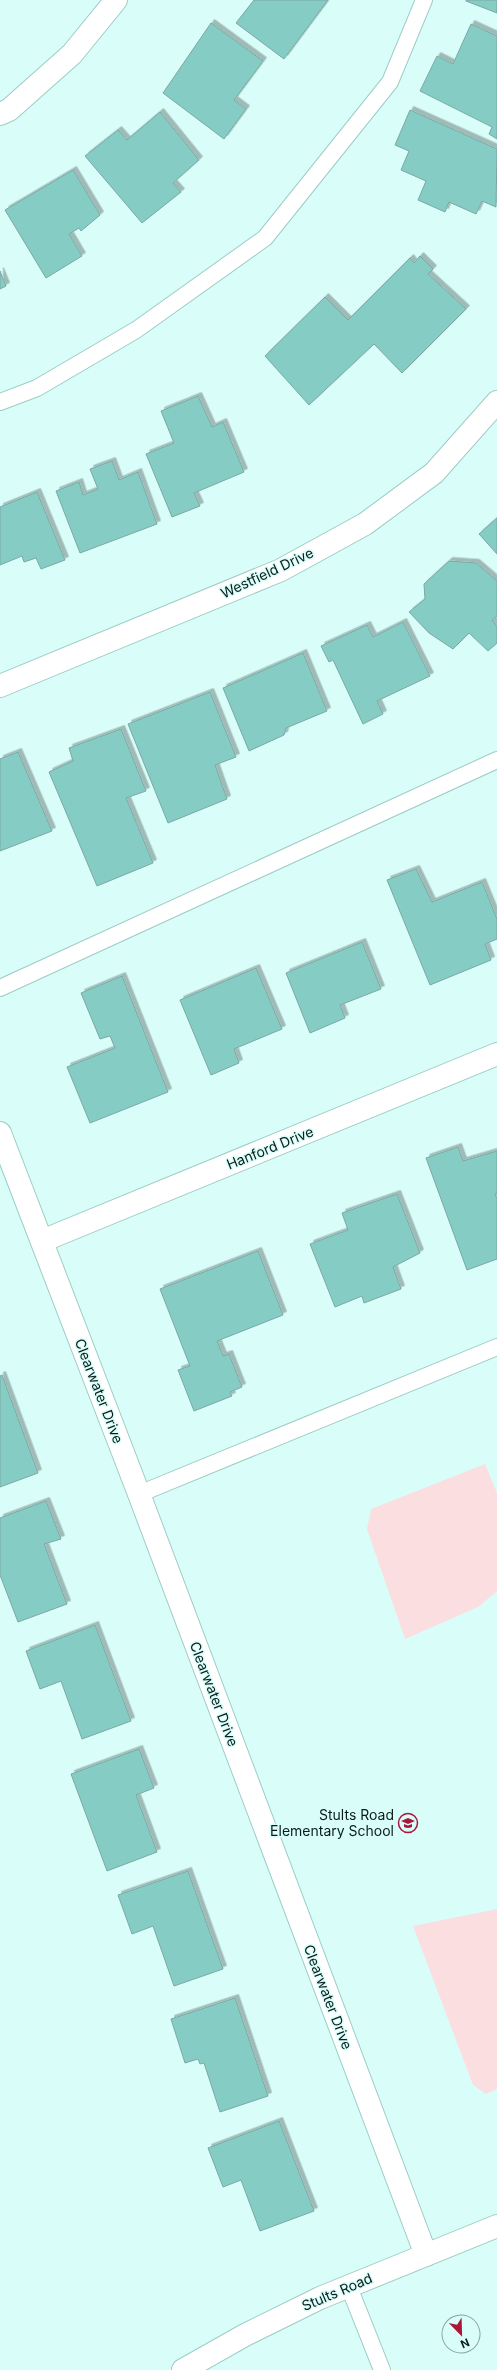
<svg xmlns="http://www.w3.org/2000/svg" width="497" height="2370" font-family="Inter,sans-serif">
<defs>
<filter id="shadow"><feDropShadow dx="3.5" dy="-3.5" stdDeviation="0" flood-color="#0004"/></filter>
</defs>
<rect width="100%" height="100%" fill="#d9fefa"/>
<g fill="#fbdedf">
<path d="M 485,1464 L 497,1493 L 497,1591 L 478,1607 L 405,1639 L 367,1529 L 371,1509 Z"/>
<path d="M 497,1909 L 497,2089 L 486,2094 L 473,2085 L 413,1926 Z"/>
</g>
<g fill="#85ccc5" stroke="#7ca8a3" filter="url(#shadow)">
<path d="M 254,0 L 328,0 L 284,59 L 236,23 Z"/>
<path d="M 497,0 L 497,13 L 466,1 L 466,0 Z"/>
<path d="M 211,23 L 263,61 L 234,100 L 246,109 L 224,139 L 163,93 Z"/>
<path d="M 471,24 L 497,36 L 497,139 L 489,134 L 492,127 L 420,91 L 437,56 L 453,64 Z"/>
<path d="M 410,110 L 497,149 L 496,207 L 482,201 L 476,214 L 449,202 L 445,212 L 418,200 L 426,181 L 401,170 L 409,151 L 395,145 Z"/>
<path d="M 160,112 L 199,160 L 173,183 L 181,192 L 142,223 L 85,156 L 118,130 L 127,140 Z"/>
<path d="M 73,170 L 100,215 L 81,231 L 79,228 L 69,234 L 82,256 L 46,278 L 5,210 Z"/>
<path d="M 420,256 L 433,269 L 428,274 L 466,309 L 402,373 L 374,344 L 309,405 L 265,356 L 325,297 L 348,320 L 410,258 L 414,263 Z"/>
<path d="M 0,271 L 6,286 L 0,289 Z"/>
<path d="M 198,396 L 212,427 L 223,422 L 244,472 L 194,493 L 200,506 L 172,517 L 146,454 L 174,443 L 161,411 Z"/>
<path d="M 112,461 L 119,480 L 138,472 L 157,524 L 80,553 L 56,491 L 79,482 L 83,495 L 98,489 L 90,469 Z"/>
<path d="M 37,492 L 65,560 L 41,569 L 36,558 L 24,562 L 22,556 L 0,565 L 0,507 Z"/>
<path d="M 497,518 L 497,554 L 479,534 Z"/>
<path d="M 449,561 L 476,563 L 497,581 L 497,616 L 492,620 L 497,627 L 497,643 L 488,651 L 469,633 L 453,649 L 429,633 L 409,612 L 425,599 L 424,584 Z"/>
<path d="M 403,622 L 430,676 L 377,701 L 383,714 L 363,724 L 333,660 L 329,662 L 321,646 L 367,625 L 373,637 Z"/>
<path d="M 303,653 L 327,711 L 286,728 L 284,735 L 249,751 L 223,688 Z"/>
<path d="M 210,692 L 236,757 L 215,765 L 227,799 L 168,823 L 128,724 Z"/>
<path d="M 121,729 L 146,791 L 126,798 L 153,863 L 97,886 L 49,772 L 73,761 L 69,748 Z"/>
<path d="M 18,752 L 52,831 L 0,851 L 0,759 Z"/>
<path d="M 416,869 L 432,902 L 482,882 L 497,919 L 497,939 L 485,944 L 491,960 L 430,985 L 387,880 Z"/>
<path d="M 362,942 L 381,989 L 340,1005 L 345,1018 L 310,1033 L 286,973 Z"/>
<path d="M 256,968 L 282,1029 L 234,1049 L 239,1063 L 211,1075 L 180,1000 Z"/>
<path d="M 122,976 L 168,1092 L 90,1123 L 67,1067 L 115,1048 L 110,1036 L 100,1039 L 81,993 Z"/>
<path d="M 458,1147 L 463,1161 L 497,1151 L 497,1193 L 495,1194 L 497,1199 L 497,1259 L 467,1270 L 426,1158 Z"/>
<path d="M 397,1194 L 420,1253 L 393,1267 L 401,1289 L 364,1303 L 362,1296 L 335,1307 L 310,1244 L 348,1230 L 342,1213 Z"/>
<path d="M 258,1251 L 283,1315 L 217,1341 L 223,1356 L 229,1354 L 242,1387 L 230,1392 L 232,1396 L 194,1411 L 178,1370 L 190,1366 L 160,1289 Z"/>
<path d="M 2,1375 L 38,1473 L 0,1487 L 0,1376 Z"/>
<path d="M 46,1501 L 61,1539 L 44,1544 L 67,1604 L 18,1622 L 0,1575 L 0,1518 Z"/>
<path d="M 95,1625 L 131,1721 L 82,1739 L 61,1681 L 40,1689 L 26,1651 Z"/>
<path d="M 139,1749 L 154,1788 L 136,1795 L 157,1852 L 107,1871 L 71,1774 Z"/>
<path d="M 188,1871 L 223,1969 L 174,1986 L 153,1926 L 132,1934 L 118,1895 Z"/>
<path d="M 235,1998 L 268,2096 L 220,2112 L 204,2063 L 200,2064 L 198,2059 L 185,2063 L 171,2019 Z"/>
<path d="M 279,2121 L 314,2211 L 260,2231 L 241,2180 L 223,2187 L 208,2148 Z"/>
</g>
<g fill="none" stroke-linecap="round" stroke-linejoin="round">
<g stroke="#9eccc6" stroke-width="18">
<g id="service">
<path d="M 0,402 L 37,388 L 136,330 L 265,238 L 390,82 L 424,0"/>
<path d="M 0,988 L 497,760"/>
<path d="M 139,1494 L 497,1347"/>
<path d="M 349,2287 L 382,2370"/>
</g>
</g>
<g stroke="#9eccc6" stroke-width="24">
<g id="minor">
<path d="M 0,114 L 9,110 L 72,54 L 116,0"/>
<path d="M 0,686 L 281,570 L 365,524 L 434,473 L 497,402"/>
<path d="M 0,1133 L 139,1494 L 426,2255"/>
<path d="M 42,1241 L 497,1054"/>
</g>
</g>
<g stroke="#9eccc6" stroke-width="24">
<path id="tertiary" d="M 183,2370 L 245,2335 L 320,2298 L 497,2226"/>
</g>
<use href="#service" stroke="#fff" stroke-width="16"/>
<use href="#minor" stroke="#fff" stroke-width="22"/>
<use href="#tertiary" stroke="#fff" stroke-width="22"/>
</g>
<defs>
<g id="school-ring" transform="scale(1)"><circle r="9.5" fill="#d9fefa" stroke="#ac1739" stroke-width="1.5"/><path d="M0-5L7-2L0 1L-7-2ZM-4 1L0 2.5L4 1V4Q0 6-4 4Z" fill="#ac1739"/></g>
</defs>
<g fill-rule="evenodd">
<use href="#school-ring" x="408" y="1823"/>
</g>
<g text-anchor="middle" stroke-width="3" stroke-linejoin="round" paint-order="stroke">
<g font-size="14" fill="#0b1d1b" stroke="#d9fefa">
<text transform="translate(267 573) rotate(-25)" y="5">Westfield Drive</text>
<text transform="translate(270 1148) rotate(-22)" y="5">Hanford Drive</text>
<text transform="translate(99 1391) rotate(69)" y="5">Clearwater Drive</text>
<text transform="translate(214 1694) rotate(69)" y="5">Clearwater Drive</text>
<text transform="translate(328 1997) rotate(69)" y="5">Clearwater Drive</text>
<text transform="translate(337 2292) rotate(-23)" y="5">Stults Road</text>
</g>
<g font-size="14" fill="#0b1d1b" stroke="#d9fefa" text-anchor="end">
<text x="394" y="1820">Stults Road<tspan x="394" dy="16">Elementary School</tspan></text>
</g>
</g>
<g transform="translate(461 2334) rotate(157)"><circle r="19" fill="#d9fefa" stroke="#87a4a1"/>
<path d="M0-3L7 15L0 10L-7 15Z" fill="#ac1739"/>
<text y="-6" font-size="11" font-weight="bold" text-anchor="middle" fill="#0b1d1b">N</text>
</g>
</svg>
